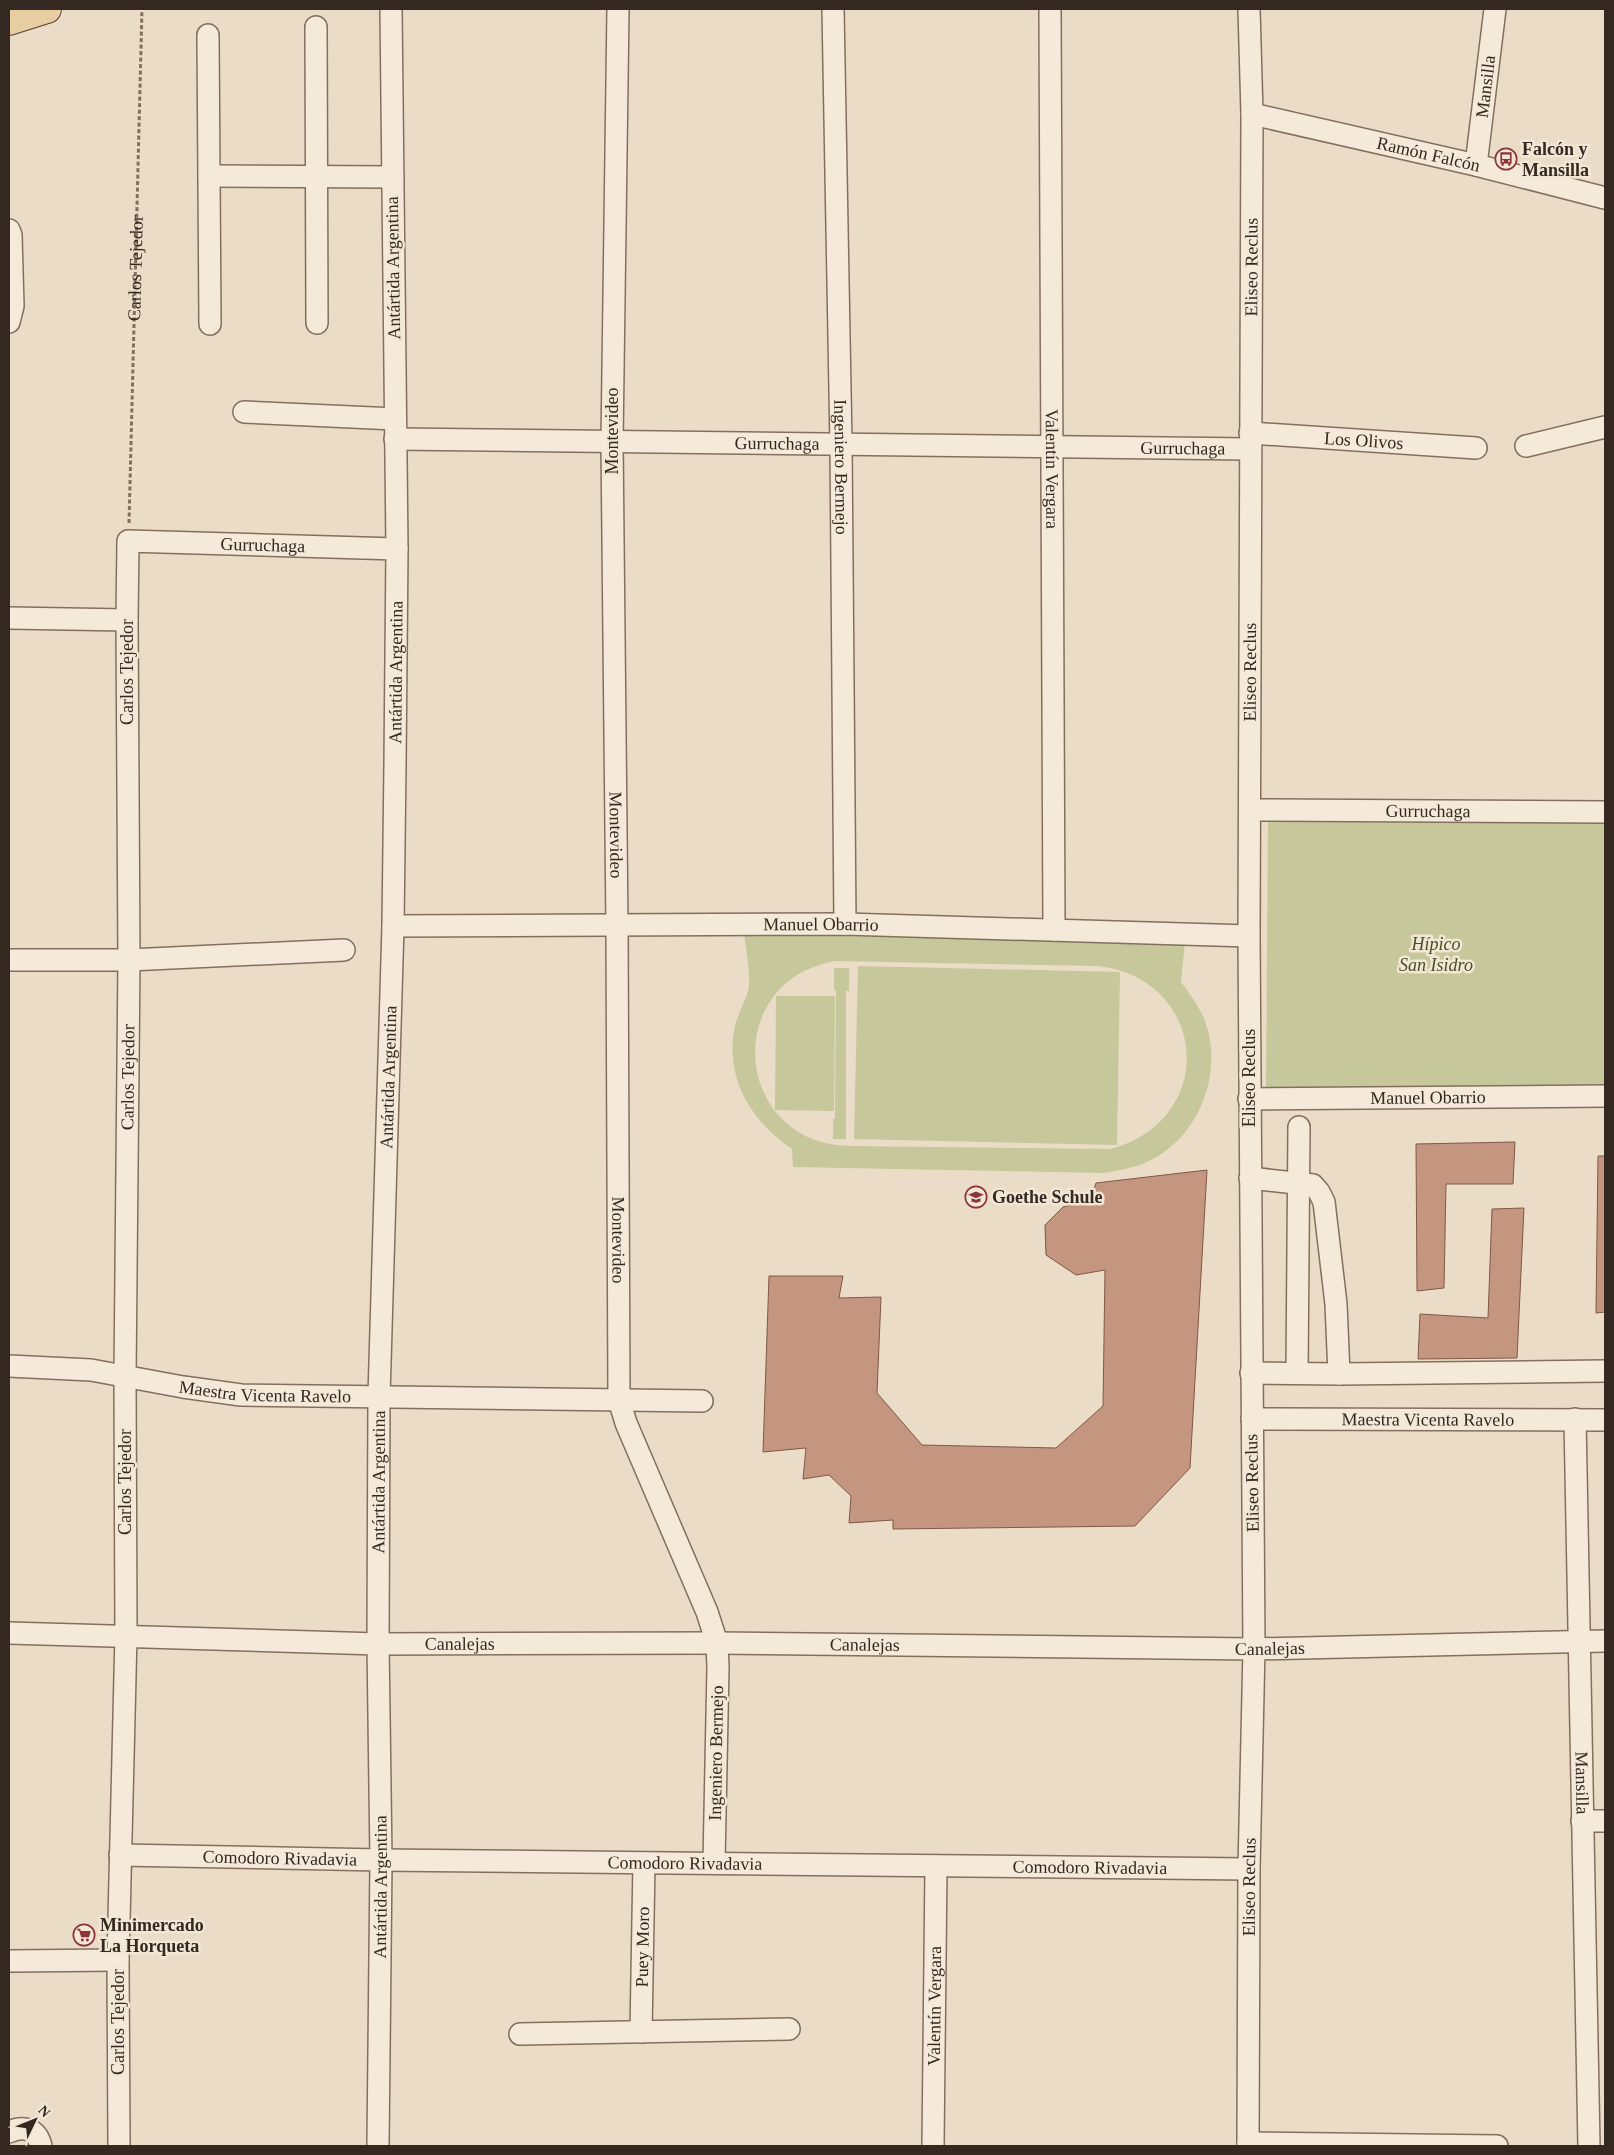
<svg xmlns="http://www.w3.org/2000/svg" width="1614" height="2155" font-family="Georgia,serif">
<rect width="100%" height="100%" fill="#eadcc7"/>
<g fill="#c6c79b" fill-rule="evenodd">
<path d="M 1268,822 L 1605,823 L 1605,1087 L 1266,1088 Z"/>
<path d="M 744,933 L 1185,941 L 1181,982 C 1190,994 1199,1006 1205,1021 C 1224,1073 1199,1137 1149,1161 C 1134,1168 1120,1170 1104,1173 L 793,1167 L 792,1149 C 751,1121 724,1078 735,1026 C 737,1015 749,994 749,986 C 750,969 746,950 744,933 ZM 834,961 L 1098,966 C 1209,979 1219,1121 1110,1149 L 849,1146 C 837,1145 826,1144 815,1140 C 749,1116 735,1028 786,983 C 800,971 817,965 834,961 Z"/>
<path d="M 858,966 L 1120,972 L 1117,1145 L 854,1139 Z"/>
<path d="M 834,968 L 849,968 L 849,991 L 846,991 L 846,1139 L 833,1139 L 833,1119 L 835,1119 L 836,991 L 834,990 Z"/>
<path d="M 776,996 L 835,996 L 834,1111 L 775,1110 Z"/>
</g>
<g fill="#c49680" stroke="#805846">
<path d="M 1515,1142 L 1513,1184 L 1446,1184 L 1444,1288 L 1417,1291 L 1416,1144 Z"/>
<path d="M 1598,1156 L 1605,1156 L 1605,1312 L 1596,1313 Z"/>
<path d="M 1207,1170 L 1190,1468 L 1135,1526 L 893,1529 L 893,1520 L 849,1523 L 851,1496 L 829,1475 L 803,1479 L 806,1448 L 763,1452 L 769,1276 L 843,1276 L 839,1298 L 881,1297 L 877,1393 L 922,1445 L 1056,1448 L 1103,1406 L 1105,1270 L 1076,1275 L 1046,1255 L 1045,1225 L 1063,1207 L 1090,1200 L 1096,1183 Z"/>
<path d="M 1524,1208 L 1517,1358 L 1418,1359 L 1420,1314 L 1488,1318 L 1492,1209 Z"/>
</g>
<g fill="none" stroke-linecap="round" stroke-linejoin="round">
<g stroke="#846f5e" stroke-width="24">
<g id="minor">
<path id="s2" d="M 618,9 L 612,442 L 617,927 L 619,1400 L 626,1423 L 707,1612 L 717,1643 L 718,1667 L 714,1863"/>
<path id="s3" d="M 833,9 L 841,445 L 845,924"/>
<path id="s4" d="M 1050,9 L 1054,930"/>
<path d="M 316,27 L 317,323"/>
<path d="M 208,35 L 210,324"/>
<path id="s5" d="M 1252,114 L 1476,165 L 1605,198"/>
<path id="s6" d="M 1476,165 L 1495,9"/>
<path d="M 209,176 L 393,177"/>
<path d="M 9,230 L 11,235 L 13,306 L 9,322"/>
<path d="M 244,412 L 395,419"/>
<path id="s7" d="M 1250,433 L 1476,448"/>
<path id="s8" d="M 395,439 L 1250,449"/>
<path d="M 1526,446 L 1605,427"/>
<path d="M 9,618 L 127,620"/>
<path id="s9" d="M 1250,810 L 1605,812"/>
<path id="s10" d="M 393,926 L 845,924 L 1249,936"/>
<path d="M 9,960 L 129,960 L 344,950"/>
<path id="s11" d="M 1249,1099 L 1605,1096"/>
<path d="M 1250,1178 L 1313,1185 L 1319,1192 L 1324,1202 L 1336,1304 L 1339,1374 L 1605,1371"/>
<path id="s12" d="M 9,1366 L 91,1370 L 183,1387 L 241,1395 L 702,1401"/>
<path d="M 1251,1373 L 1339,1374"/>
<path d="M 1297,1373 L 1299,1127"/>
<path id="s13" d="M 1252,1419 L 1605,1420"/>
<path id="s14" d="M 1575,1419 L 1589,2146"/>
<path id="s15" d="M 9,1633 L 378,1644 L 717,1643 L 1254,1649 L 1605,1641"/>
<path d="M 1582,1821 L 1605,1821"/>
<path id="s16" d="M 120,1855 L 381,1860 L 1249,1869"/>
<path d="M 9,1961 L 118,1960"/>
<path id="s17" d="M 641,2032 L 644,1863"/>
<path d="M 520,2034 L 789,2029"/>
<path d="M 9,2132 C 24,2125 37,2129 41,2146"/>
<path d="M 1248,2143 L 1497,2146"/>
<path id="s18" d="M 119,2146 L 118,1960 L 126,1635 L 125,1377 L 129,960 L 127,620 L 128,541 L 397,549"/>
<path id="s19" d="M 378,2146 L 381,1860 L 378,1644 L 379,1396 L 393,926 L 395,764 L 397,549 L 391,9"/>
<path id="s20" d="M 933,2146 L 936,1866"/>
<path id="s21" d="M 1248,2146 L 1249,1869 L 1254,1649 L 1249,936 L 1252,114 L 1249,9"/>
</g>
</g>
<g stroke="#523e32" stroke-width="30">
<path id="major" d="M 9,21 L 47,9"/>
</g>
<path stroke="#846f5e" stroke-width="3" stroke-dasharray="4 2.5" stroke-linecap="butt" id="s1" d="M 129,523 L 142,9"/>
<use href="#minor" stroke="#f5ead9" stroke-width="21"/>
<use href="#major" stroke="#e9cda2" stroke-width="28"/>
</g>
<defs>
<g id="bus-ring" transform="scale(1.125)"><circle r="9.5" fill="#f2e7d5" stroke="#8d343c" stroke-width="1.5"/><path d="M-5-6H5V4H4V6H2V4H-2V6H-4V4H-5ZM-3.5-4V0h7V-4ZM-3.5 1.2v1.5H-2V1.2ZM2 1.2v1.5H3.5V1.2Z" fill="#8d343c"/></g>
<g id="school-ring" transform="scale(1.125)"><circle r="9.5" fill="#f2e7d5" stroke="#8d343c" stroke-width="1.5"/><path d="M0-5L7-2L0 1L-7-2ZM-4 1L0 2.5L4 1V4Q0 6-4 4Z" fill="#8d343c"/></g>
<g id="supermarket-ring" transform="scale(1.125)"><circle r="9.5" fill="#f2e7d5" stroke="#8d343c" stroke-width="1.5"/><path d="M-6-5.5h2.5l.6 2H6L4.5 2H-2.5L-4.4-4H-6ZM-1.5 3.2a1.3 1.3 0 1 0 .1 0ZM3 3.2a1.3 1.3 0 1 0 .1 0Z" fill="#8d343c"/></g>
</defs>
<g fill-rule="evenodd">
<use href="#bus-ring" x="1506" y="159"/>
<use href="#school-ring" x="976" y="1197"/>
<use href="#supermarket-ring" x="84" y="1935"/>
</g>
<g text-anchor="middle" stroke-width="5" stroke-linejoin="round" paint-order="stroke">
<g font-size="18" fill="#352820" stroke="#f2e7d5">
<text dy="6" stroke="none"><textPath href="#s6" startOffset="79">Mansilla</textPath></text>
<text dy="6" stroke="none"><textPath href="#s5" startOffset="181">Ramón Falcón</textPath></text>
<text dy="6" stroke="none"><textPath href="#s1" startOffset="255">Carlos Tejedor</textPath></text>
<text transform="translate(393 268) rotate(-91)" y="6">Antártida Argentina</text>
<text dy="6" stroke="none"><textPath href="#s21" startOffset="1879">Eliseo Reclus</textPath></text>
<text transform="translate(612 431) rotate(-90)" y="6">Montevideo</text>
<text dy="6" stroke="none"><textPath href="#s7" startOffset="114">Los Olivos</textPath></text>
<text dy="6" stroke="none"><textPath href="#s8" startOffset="382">Gurruchaga</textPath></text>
<text dy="6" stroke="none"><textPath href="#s8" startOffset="788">Gurruchaga</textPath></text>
<text dy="6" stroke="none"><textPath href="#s3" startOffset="458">Ingeniero Bermejo</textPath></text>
<text dy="6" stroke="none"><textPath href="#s4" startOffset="460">Valentín Vergara</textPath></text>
<text dy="6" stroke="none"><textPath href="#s18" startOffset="1740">Gurruchaga</textPath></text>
<text transform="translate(127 672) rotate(-90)" y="6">Carlos Tejedor</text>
<text dy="6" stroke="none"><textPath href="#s19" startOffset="1474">Antártida Argentina</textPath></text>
<text dy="6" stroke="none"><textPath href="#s21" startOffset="1474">Eliseo Reclus</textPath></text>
<text dy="6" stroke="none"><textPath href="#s9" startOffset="178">Gurruchaga</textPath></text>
<text dy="6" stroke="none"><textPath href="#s2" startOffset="826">Montevideo</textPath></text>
<text dy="6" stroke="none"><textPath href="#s10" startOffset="428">Manuel Obarrio</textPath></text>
<text dy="6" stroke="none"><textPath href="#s18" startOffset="1069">Carlos Tejedor</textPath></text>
<text dy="6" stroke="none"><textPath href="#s19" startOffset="1069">Antártida Argentina</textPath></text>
<text transform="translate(1249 1078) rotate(-90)" y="6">Eliseo Reclus</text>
<text dy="6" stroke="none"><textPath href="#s11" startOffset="179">Manuel Obarrio</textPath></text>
<text dy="6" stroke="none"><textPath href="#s2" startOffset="1231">Montevideo</textPath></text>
<text dy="6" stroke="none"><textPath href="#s12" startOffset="258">Maestra Vicenta Ravelo</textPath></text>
<text dy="6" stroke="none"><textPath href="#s13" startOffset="176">Maestra Vicenta Ravelo</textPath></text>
<text transform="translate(125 1482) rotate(-90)" y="6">Carlos Tejedor</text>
<text dy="6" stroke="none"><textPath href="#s19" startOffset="664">Antártida Argentina</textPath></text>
<text transform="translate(1252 1483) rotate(-91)" y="6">Eliseo Reclus</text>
<text dy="6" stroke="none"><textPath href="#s15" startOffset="451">Canalejas</textPath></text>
<text dy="6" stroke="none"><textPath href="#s15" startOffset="856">Canalejas</textPath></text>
<text dy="6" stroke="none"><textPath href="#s15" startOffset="1261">Canalejas</textPath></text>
<text transform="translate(716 1753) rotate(-89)" y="6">Ingeniero Bermejo</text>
<text dy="6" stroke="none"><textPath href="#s14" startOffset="364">Mansilla</textPath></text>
<text dy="6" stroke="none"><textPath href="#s16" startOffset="160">Comodoro Rivadavia</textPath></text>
<text dy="6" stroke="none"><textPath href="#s16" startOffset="565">Comodoro Rivadavia</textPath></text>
<text dy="6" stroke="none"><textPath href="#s16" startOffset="970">Comodoro Rivadavia</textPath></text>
<text dy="6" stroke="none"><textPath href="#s19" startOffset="259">Antártida Argentina</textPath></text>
<text dy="6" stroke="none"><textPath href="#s21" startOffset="259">Eliseo Reclus</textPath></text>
<text dy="6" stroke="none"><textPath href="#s17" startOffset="85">Puey Moro</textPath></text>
<text dy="6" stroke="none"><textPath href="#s20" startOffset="140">Valentín Vergara</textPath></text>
<text transform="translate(118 2022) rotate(-90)" y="6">Carlos Tejedor</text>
</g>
<g font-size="18" font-weight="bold" fill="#352820" stroke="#f2e7d5" text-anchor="start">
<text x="1522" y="155">Falcón y<tspan x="1522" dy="21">Mansilla</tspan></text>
<text x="992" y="1203">Goethe Schule</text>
<text x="100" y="1931">Minimercado<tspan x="100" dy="21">La Horqueta</tspan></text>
</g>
<g font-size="18" font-style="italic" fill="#495029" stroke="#f2e7d5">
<text x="1436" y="950">Hípico<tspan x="1436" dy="21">San Isidro</tspan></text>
</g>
</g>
<rect width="1614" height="2155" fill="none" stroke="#352820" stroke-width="20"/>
<g transform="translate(35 2120) rotate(47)" stroke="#f2e7d5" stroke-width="4" paint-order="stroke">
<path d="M0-4L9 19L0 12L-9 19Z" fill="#352820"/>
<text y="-8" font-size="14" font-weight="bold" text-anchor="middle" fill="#352820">N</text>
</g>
</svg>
